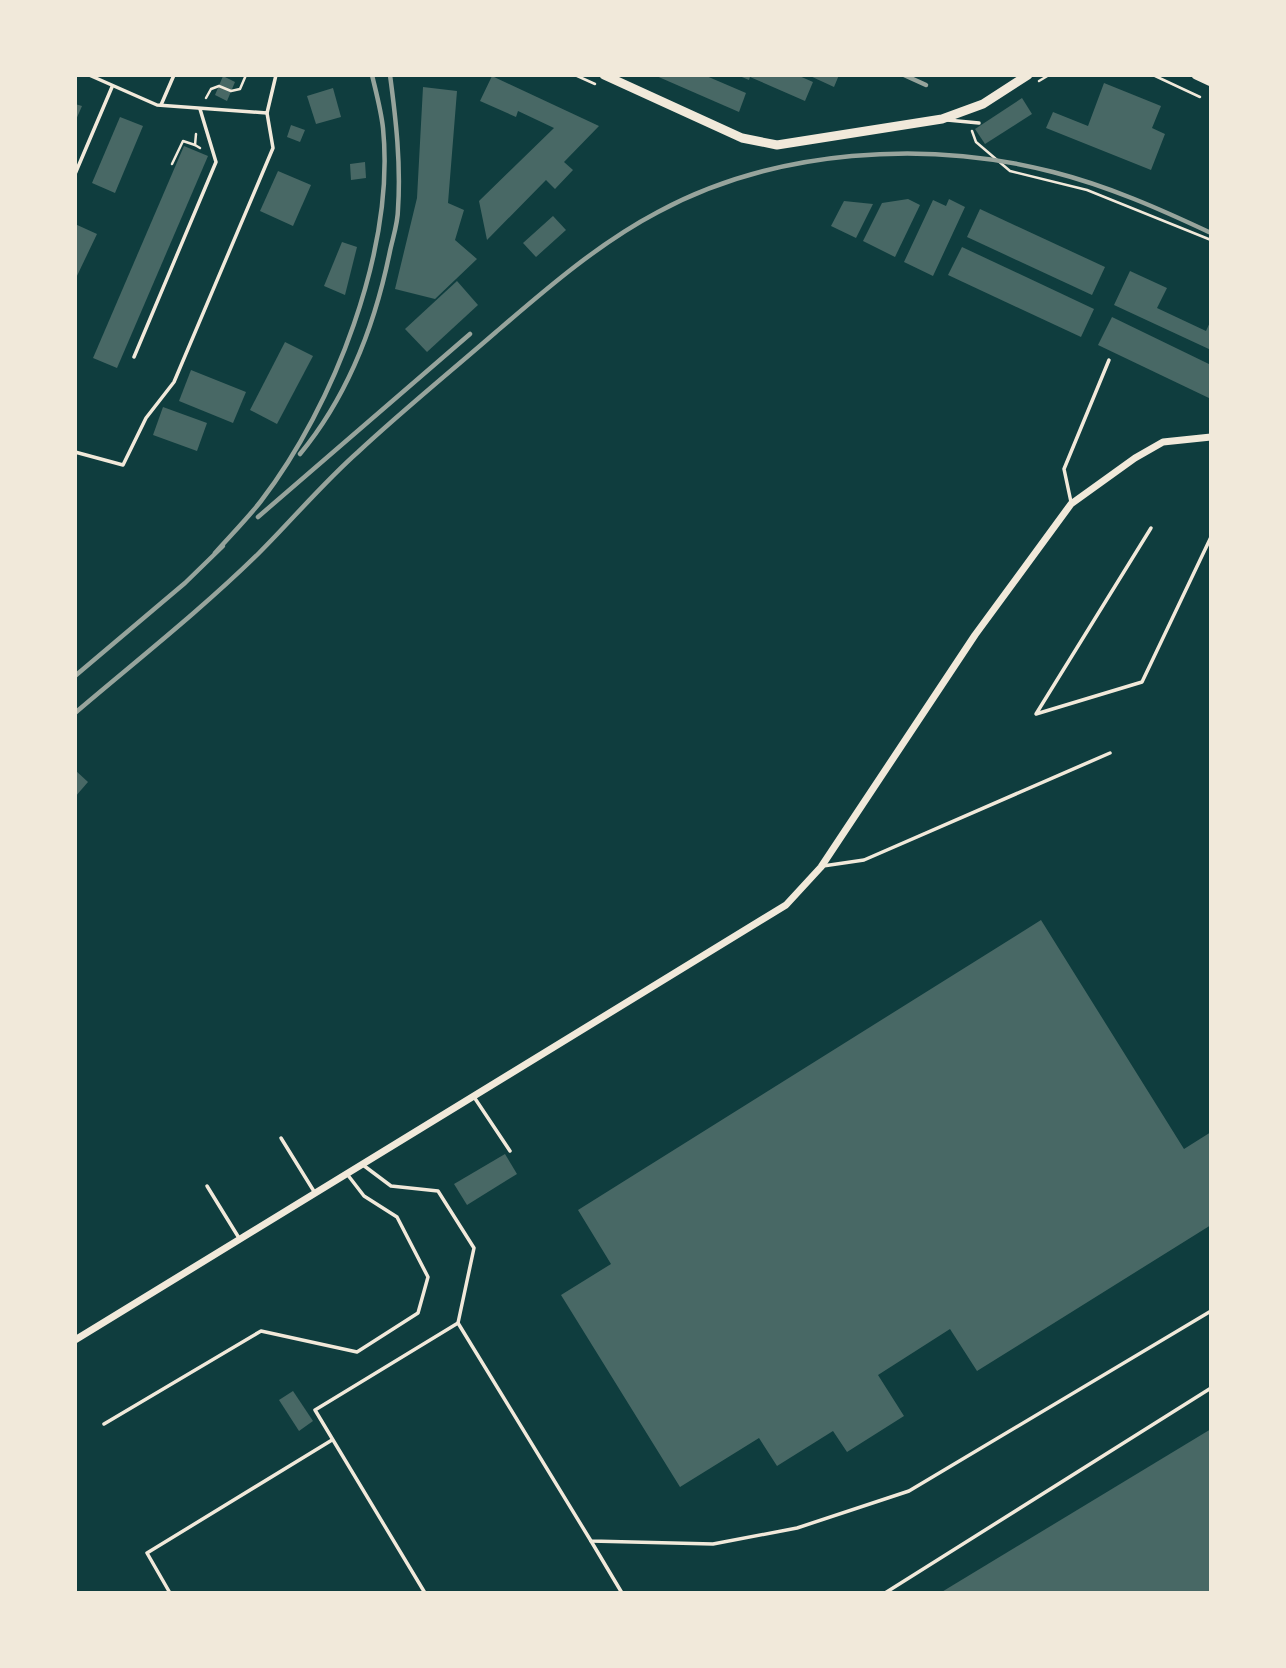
<svg xmlns="http://www.w3.org/2000/svg" width="1286" height="1668" font-family="'PT Sans',sans-serif">
<rect width="100%" height="100%" fill="#0f3d3e"/>
<g fill="#486865">
<path d="M 654,75 L 704,75 L 746,93 L 739,112 Z"/>
<path d="M 737,75 L 797,75 L 813,82 L 805,101 L 750,77 L 749,80 Z"/>
<path d="M 808,75 L 839,75 L 834,87 Z"/>
<path d="M 223,76 L 235,82 L 227,101 L 215,95 Z"/>
<path d="M 492,76 L 599,126 L 564,162 L 573,170 L 555,189 L 546,180 L 487,240 L 479,201 L 554,128 L 518,111 L 516,117 L 480,101 Z"/>
<path d="M 1104,83 L 1161,106 L 1152,128 L 1165,134 L 1151,170 L 1046,128 L 1053,112 L 1088,126 Z"/>
<path d="M 423,87 L 457,91 L 448,203 L 464,210 L 455,240 L 477,259 L 435,299 L 395,289 L 417,198 Z"/>
<path d="M 333,88 L 341,117 L 316,124 L 307,96 Z"/>
<path d="M 1022,98 L 1032,114 L 985,144 L 975,129 Z"/>
<path d="M 75,104 L 82,106 L 75,122 Z"/>
<path d="M 120,117 L 143,126 L 115,193 L 92,183 Z"/>
<path d="M 291,125 L 305,130 L 300,142 L 287,137 Z"/>
<path d="M 184,146 L 208,156 L 117,368 L 93,358 Z"/>
<path d="M 365,162 L 366,178 L 351,180 L 350,164 Z"/>
<path d="M 278,171 L 311,185 L 293,226 L 260,211 Z"/>
<path d="M 908,199 L 920,205 L 895,257 L 863,241 L 882,203 Z"/>
<path d="M 949,199 L 965,207 L 933,276 L 904,262 L 933,200 L 946,206 Z"/>
<path d="M 844,201 L 873,204 L 856,238 L 831,226 Z"/>
<path d="M 980,209 L 1105,267 L 1092,295 L 967,237 Z"/>
<path d="M 553,216 L 566,230 L 536,257 L 523,243 Z"/>
<path d="M 75,224 L 97,234 L 75,280 Z"/>
<path d="M 342,242 L 357,247 L 345,295 L 324,286 Z"/>
<path d="M 962,247 L 1094,309 L 1081,337 L 948,275 Z"/>
<path d="M 1130,271 L 1167,288 L 1157,308 L 1206,331 L 1211,320 L 1211,350 L 1114,305 Z"/>
<path d="M 457,281 L 478,305 L 427,352 L 405,329 Z"/>
<path d="M 1112,317 L 1211,365 L 1211,399 L 1098,345 Z"/>
<path d="M 285,342 L 313,356 L 277,424 L 250,410 Z"/>
<path d="M 191,370 L 246,392 L 233,423 L 179,401 Z"/>
<path d="M 163,407 L 207,423 L 197,451 L 153,435 Z"/>
<path d="M 75,770 L 88,782 L 75,797 Z"/>
<path d="M 1041,920 L 1184,1149 L 1211,1132 L 1211,1225 L 977,1371 L 950,1329 L 878,1375 L 904,1416 L 847,1452 L 833,1431 L 777,1466 L 759,1438 L 680,1487 L 561,1295 L 611,1264 L 578,1210 Z"/>
<path d="M 505,1154 L 517,1174 L 467,1205 L 454,1184 Z"/>
<path d="M 293,1391 L 313,1421 L 299,1431 L 279,1400 Z"/>
<path d="M 1211,1429 L 1211,1593 L 940,1593 Z"/>
</g>
<g fill="none" stroke-linecap="round" stroke-linejoin="round">
<g stroke="#f1e9da" stroke-width="2.5">
<path d="M 575,75 L 595,84"/>
<path d="M 1153,75 L 1200,97"/>
<path d="M 1039,81 L 1049,75"/>
<path d="M 206,98 L 211,89 L 219,86 L 231,91 L 240,89 L 246,75"/>
<path d="M 972,131 L 976,142 L 1010,171 L 1087,190 L 1211,240"/>
<path d="M 196,134 L 195,145 L 200,148"/>
<path d="M 172,164 L 183,141 L 195,145"/>
</g>
<g stroke="#f1e9da" stroke-width="3.5">
<path d="M 89,75 L 157,105 L 267,113 L 276,75"/>
<path d="M 161,105 L 174,75"/>
<path d="M 947,120 L 979,123"/>
<path d="M 75,174 L 112,87"/>
<path d="M 134,357 L 216,162 L 200,109"/>
<path d="M 75,452 L 123,465 L 146,418 L 174,382 L 273,148 L 267,113"/>
<path d="M 1071,502 L 1064,469 L 1109,360"/>
<path d="M 1151,528 L 1036,714 L 1142,682 L 1211,537"/>
<path d="M 823,866 L 864,860 L 1110,753"/>
<path d="M 474,1097 L 510,1151"/>
<path d="M 281,1138 L 315,1193"/>
<path d="M 363,1165 L 391,1186 L 438,1191 L 474,1248 L 458,1323 L 591,1541 L 713,1544 L 797,1528 L 909,1491 L 1211,1311"/>
<path d="M 207,1186 L 239,1238"/>
<path d="M 104,1424 L 261,1331 L 357,1352 L 418,1313 L 428,1277 L 397,1217 L 364,1196 L 347,1174"/>
<path d="M 591,1541 L 622,1593"/>
<path d="M 170,1593 L 147,1553 L 332,1440"/>
<path d="M 425,1593 L 315,1410 L 458,1323"/>
<path d="M 885,1593 L 1211,1388"/>
</g>
<path stroke="#f1e9da" stroke-width="7" d="M 75,1340 L 786,905 L 821,867 L 975,635 L 1071,504 L 1135,458 L 1163,442 L 1211,437"/>
<g stroke="#f1e9da" stroke-width="9">
<path d="M 604,75 L 742,138 L 777,145 L 942,119 L 983,104 L 1028,75"/>
<path d="M 1196,75 L 1211,82"/>
</g>
<g stroke="#97a49c" stroke-width="4.5">
<path d="M 904,75 L 926,85"/>
<path d="M 300,454 C 348,396 375,325 390,251 C 393,237 398,223 398,209 C 401,164 396,120 390,75"/>
<path d="M 258,517 L 470,334"/>
<path d="M 215,553 C 230,536 247,519 261,501 C 334,406 395,249 383,128 C 381,110 376,92 372,75"/>
<path d="M 75,676 L 185,583 L 223,546"/>
<path d="M 75,713 C 136,661 201,610 259,553 C 292,520 323,483 358,452 C 402,411 450,372 496,332 C 546,289 599,243 658,212 C 775,149 926,139 1053,172 C 1108,186 1160,209 1211,233"/>
</g>
</g>
<rect width="1286" height="1668" fill="none" stroke="#f1e9da" stroke-width="154"/>
</svg>
